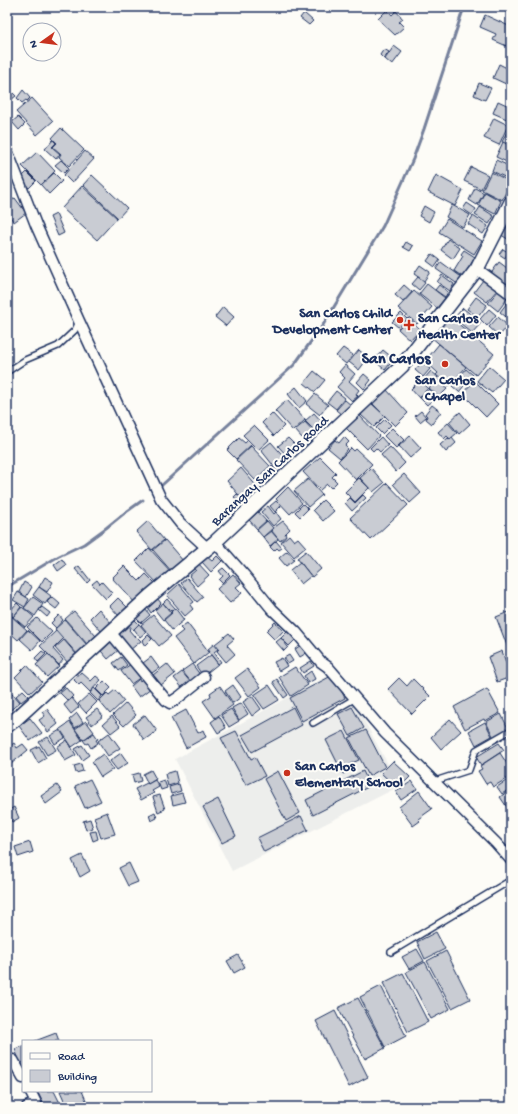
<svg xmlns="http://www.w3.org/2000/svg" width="518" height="1114" font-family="'Gochi Hand',sans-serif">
<rect width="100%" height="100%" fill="#fdfcf7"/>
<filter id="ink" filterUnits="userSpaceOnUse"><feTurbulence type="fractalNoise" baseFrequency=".025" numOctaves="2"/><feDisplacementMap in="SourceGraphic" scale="8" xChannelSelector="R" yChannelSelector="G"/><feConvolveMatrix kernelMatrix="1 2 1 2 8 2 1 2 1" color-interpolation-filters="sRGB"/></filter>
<g filter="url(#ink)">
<path fill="#edeeec" d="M 337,671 L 400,786 L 232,871 L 175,759 Z"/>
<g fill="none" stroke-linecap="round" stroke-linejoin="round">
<g stroke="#76819c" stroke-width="3">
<path d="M 162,485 L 294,365 L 323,325 L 383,226 L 413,159 L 424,129 L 464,7"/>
<path d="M 7,587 L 59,556 L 84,544 L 106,528 L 122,515 L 143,500"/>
</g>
</g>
<g fill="#c9ccd3" stroke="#1b2f5e">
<path d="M 387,10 L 392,15 L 396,11 L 403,19 L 399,22 L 404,27 L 395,35 L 378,19 Z"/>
<path d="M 304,13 L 313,21 L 309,25 L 300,18 Z"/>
<path d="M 485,15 L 511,27 L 511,48 L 493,40 L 496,34 L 480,27 Z"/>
<path d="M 394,46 L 402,52 L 392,65 L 385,59 Z"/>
<path d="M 384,49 L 389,52 L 384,59 L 380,55 Z"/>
<path d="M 499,64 L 511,70 L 511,79 L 508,78 L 506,84 L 493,78 Z"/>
<path d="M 479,83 L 491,88 L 485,100 L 474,95 Z"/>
<path d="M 7,87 L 16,96 L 7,103 Z"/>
<path d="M 23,90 L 30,98 L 27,101 L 26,100 L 22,103 L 17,98 Z"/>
<path d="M 32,98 L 53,121 L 37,135 L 16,112 Z"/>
<path d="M 498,101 L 511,107 L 511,115 L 509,120 L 493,113 Z"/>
<path d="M 18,117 L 25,124 L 19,130 L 12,122 Z"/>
<path d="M 494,118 L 508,125 L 499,145 L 484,138 Z"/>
<path d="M 511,123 L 511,146 L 502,142 Z"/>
<path d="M 61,128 L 84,150 L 69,166 L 59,157 L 61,154 L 53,147 L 57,143 L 52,138 Z"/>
<path d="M 53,140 L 56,143 L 52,147 L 60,154 L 56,159 L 45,149 Z"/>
<path d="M 503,142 L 511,146 L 511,164 L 496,157 Z"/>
<path d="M 85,151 L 94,159 L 72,183 L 64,175 Z"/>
<path d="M 37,152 L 55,171 L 41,185 L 22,166 Z"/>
<path d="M 61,160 L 69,168 L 64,173 L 55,165 Z"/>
<path d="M 496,160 L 511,167 L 511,180 L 492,171 Z"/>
<path d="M 471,167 L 488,175 L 481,189 L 464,181 Z"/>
<path d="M 27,172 L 36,181 L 29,188 L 20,179 Z"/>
<path d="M 491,172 L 511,182 L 502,200 L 482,190 Z"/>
<path d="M 54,173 L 62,181 L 49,194 L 41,185 Z"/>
<path d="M 92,175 L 127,208 L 118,218 L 83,185 Z"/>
<path d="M 436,175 L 463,190 L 455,206 L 428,192 Z"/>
<path d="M 82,186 L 117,218 L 97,240 L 62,208 Z"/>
<path d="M 475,188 L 484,193 L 477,205 L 469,200 Z"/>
<path d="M 485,192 L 501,201 L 495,214 L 478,205 Z"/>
<path d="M 15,198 L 26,213 L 14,222 L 7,213 L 7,203 L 8,203 Z"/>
<path d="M 467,203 L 476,209 L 472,215 L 463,209 Z"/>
<path d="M 452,205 L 470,215 L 463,227 L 446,217 Z"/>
<path d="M 424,206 L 434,212 L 429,222 L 419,216 Z"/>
<path d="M 480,207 L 494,216 L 489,224 L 475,215 Z"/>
<path d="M 56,214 L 64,233 L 58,236 L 50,217 Z"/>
<path d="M 473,216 L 488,226 L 483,234 L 468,224 Z"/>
<path d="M 506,218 L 511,221 L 511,241 L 498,233 Z"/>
<path d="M 447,219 L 482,241 L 474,254 L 439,232 Z"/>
<path d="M 448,239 L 460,248 L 453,259 L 441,250 Z"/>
<path d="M 406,242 L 413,246 L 410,251 L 403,247 Z"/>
<path d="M 503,249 L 508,252 L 505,258 L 499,254 Z"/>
<path d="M 464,250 L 475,257 L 463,277 L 454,271 L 463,256 L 461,254 Z"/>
<path d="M 432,254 L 440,260 L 435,267 L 427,261 Z"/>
<path d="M 441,262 L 464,279 L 459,285 L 436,269 Z"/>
<path d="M 499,262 L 511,271 L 511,292 L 490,275 Z"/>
<path d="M 420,265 L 430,272 L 424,281 L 414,274 Z"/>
<path d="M 442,275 L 454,284 L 450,291 L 437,282 Z"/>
<path d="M 418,277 L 425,283 L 419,290 L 412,284 Z"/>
<path d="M 483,280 L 497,290 L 487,302 L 474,292 Z"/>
<path d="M 427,284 L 445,298 L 437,308 L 419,294 Z"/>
<path d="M 404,285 L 412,292 L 403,302 L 395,295 Z"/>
<path d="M 439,285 L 448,292 L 445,297 L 435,290 Z"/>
<path d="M 414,291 L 432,307 L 417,324 L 398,308 Z"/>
<path d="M 498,291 L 507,299 L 498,311 L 488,303 Z"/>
<path d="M 476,297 L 487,305 L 478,317 L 467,309 Z"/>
<path d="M 510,299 L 511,300 L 511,321 L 500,312 Z"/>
<path d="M 223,307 L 234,317 L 226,326 L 215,317 Z"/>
<path d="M 463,308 L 481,323 L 472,333 L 454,318 Z"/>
<path d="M 489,309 L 496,315 L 487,326 L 480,319 Z"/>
<path d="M 401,313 L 407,319 L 399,328 L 392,322 Z"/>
<path d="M 449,316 L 494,354 L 476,375 L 431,337 Z"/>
<path d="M 498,317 L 508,326 L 499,336 L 489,327 Z"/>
<path d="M 408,318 L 420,329 L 410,340 L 398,329 Z"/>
<path d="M 439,344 L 466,367 L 449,386 L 436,375 L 438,373 L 425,361 Z"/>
<path d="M 343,348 L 353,355 L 346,364 L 336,356 Z"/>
<path d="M 359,350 L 368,358 L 359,370 L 349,362 Z"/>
<path d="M 383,350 L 394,359 L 385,370 L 374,360 Z"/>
<path d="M 422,362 L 430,369 L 423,377 L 415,370 Z"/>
<path d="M 345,365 L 355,374 L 349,381 L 359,390 L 356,394 L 358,396 L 352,401 L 337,387 L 345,378 L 339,372 Z"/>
<path d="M 489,366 L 504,379 L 492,393 L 477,381 Z"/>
<path d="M 466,369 L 473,375 L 459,392 L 452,386 Z"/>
<path d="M 314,371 L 325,380 L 315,392 L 304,383 Z"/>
<path d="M 431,371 L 438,377 L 429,386 L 423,380 Z"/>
<path d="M 364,374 L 371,380 L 364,389 L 357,382 Z"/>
<path d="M 437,379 L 447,389 L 439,397 L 429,388 Z"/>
<path d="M 420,380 L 428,388 L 419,398 L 411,389 Z"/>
<path d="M 475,381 L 498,404 L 486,417 L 462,393 Z"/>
<path d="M 296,387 L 307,401 L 299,408 L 288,394 Z"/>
<path d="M 386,389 L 408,413 L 395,426 L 372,403 Z"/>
<path d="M 429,389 L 436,397 L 427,405 L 420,398 Z"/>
<path d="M 336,391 L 345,398 L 336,409 L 327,402 Z"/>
<path d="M 315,394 L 328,405 L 320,415 L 306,404 Z"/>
<path d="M 287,400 L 305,420 L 293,431 L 275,411 Z"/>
<path d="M 345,400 L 351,405 L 342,415 L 336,410 Z"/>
<path d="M 372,404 L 385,416 L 374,427 L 361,415 Z"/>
<path d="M 432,405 L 441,412 L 432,424 L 426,419 L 427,416 L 425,414 Z"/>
<path d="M 421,411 L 426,417 L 420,422 L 415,416 Z"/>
<path d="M 460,412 L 470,424 L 459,434 L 449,422 Z"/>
<path d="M 272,413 L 284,426 L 274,436 L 262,423 Z"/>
<path d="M 314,413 L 323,423 L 315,431 L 305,421 Z"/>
<path d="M 359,415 L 379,436 L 367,449 L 346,428 Z"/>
<path d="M 385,419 L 391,425 L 382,434 L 376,428 Z"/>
<path d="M 305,422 L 315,433 L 306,441 L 303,437 L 302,438 L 295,430 Z"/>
<path d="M 448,423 L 457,433 L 450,439 L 447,436 L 444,439 L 438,432 Z"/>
<path d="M 254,425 L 269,440 L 258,450 L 243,435 Z"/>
<path d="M 392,428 L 404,440 L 396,448 L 384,436 Z"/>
<path d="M 410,436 L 421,448 L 410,458 L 399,446 Z"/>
<path d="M 344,437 L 349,442 L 345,446 L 348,449 L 340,458 L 328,448 L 335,440 L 339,443 Z"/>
<path d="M 381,437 L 388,445 L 380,452 L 376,448 L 373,451 L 370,448 Z"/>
<path d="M 239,438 L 245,443 L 247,441 L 251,445 L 236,459 L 227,450 Z"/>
<path d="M 288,438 L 299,449 L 289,458 L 278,446 Z"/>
<path d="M 448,438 L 450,440 L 452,438 L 456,443 L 446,452 L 440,445 Z"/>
<path d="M 271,442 L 287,460 L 276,469 L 261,450 Z"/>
<path d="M 251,446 L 270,466 L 255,480 L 236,460 Z"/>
<path d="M 390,447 L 405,463 L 396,472 L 381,455 Z"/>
<path d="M 351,448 L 354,451 L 356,449 L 372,464 L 356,480 L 338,461 Z"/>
<path d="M 320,457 L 336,473 L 332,477 L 337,482 L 331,488 L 327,484 L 320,490 L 303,472 Z"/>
<path d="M 272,466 L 279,473 L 275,478 L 268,470 Z"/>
<path d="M 241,468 L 259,489 L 252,496 L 249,493 L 242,499 L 227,481 Z"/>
<path d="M 371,468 L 384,483 L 373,492 L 360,478 Z"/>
<path d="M 404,474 L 421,493 L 410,503 L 393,484 Z"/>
<path d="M 359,478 L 369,488 L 355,502 L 345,492 Z"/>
<path d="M 308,479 L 322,495 L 308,507 L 294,491 Z"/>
<path d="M 387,483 L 408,505 L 371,540 L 350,518 Z"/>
<path d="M 288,487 L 302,503 L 290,514 L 276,499 Z"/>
<path d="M 237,494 L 243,500 L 245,498 L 249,502 L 244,507 L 234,497 Z"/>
<path d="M 363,495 L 366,498 L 352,511 L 345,503 L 350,498 L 355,503 Z"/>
<path d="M 323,500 L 334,511 L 323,521 L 313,510 Z"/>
<path d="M 276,501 L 281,506 L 275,512 L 270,506 Z"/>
<path d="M 303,504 L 308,509 L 300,517 L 295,512 Z"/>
<path d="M 268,506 L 274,514 L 276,512 L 281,519 L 273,526 L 261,512 Z"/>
<path d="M 258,512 L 266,521 L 257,529 L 249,520 Z"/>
<path d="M 148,521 L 164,540 L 152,550 L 136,532 Z"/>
<path d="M 267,521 L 273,528 L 263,537 L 257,530 Z"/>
<path d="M 283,521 L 290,529 L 285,534 L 286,536 L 280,541 L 271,530 Z"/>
<path d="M 271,531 L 278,539 L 270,546 L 263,537 Z"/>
<path d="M 289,535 L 294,541 L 298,538 L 306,547 L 294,557 L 281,542 Z"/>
<path d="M 165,540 L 184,562 L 172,572 L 153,550 Z"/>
<path d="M 276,541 L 282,548 L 279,550 L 277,548 L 274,551 L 270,547 Z"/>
<path d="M 149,548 L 172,573 L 159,585 L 136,561 Z"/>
<path d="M 287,551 L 294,560 L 286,566 L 279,558 Z"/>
<path d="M 306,551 L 321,569 L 312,577 L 297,558 Z"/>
<path d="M 217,556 L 222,561 L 211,572 L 202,562 L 207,557 L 212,561 Z"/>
<path d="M 62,559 L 66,565 L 58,571 L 54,565 Z"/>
<path d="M 197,562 L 209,575 L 197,586 L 189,576 L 196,570 L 193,566 Z"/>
<path d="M 300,562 L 311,576 L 301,584 L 290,570 Z"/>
<path d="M 79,566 L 90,580 L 87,583 L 75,569 Z"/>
<path d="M 124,566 L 139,581 L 146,574 L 158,586 L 137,605 L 112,578 Z"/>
<path d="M 223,568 L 230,575 L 222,583 L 219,580 L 223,576 L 219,571 Z"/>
<path d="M 233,574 L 241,583 L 236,587 L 242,593 L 230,603 L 217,589 Z"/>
<path d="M 45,577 L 53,582 L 47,592 L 39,587 Z"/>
<path d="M 187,578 L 203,597 L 197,602 L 181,583 Z"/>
<path d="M 97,580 L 100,584 L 102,582 L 112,593 L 106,599 L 92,584 Z"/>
<path d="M 24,582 L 32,587 L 26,597 L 19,592 Z"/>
<path d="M 179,584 L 194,602 L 190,605 L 193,609 L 185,616 L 167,595 Z"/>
<path d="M 39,587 L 51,596 L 45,604 L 33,595 Z"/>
<path d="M 18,592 L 29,599 L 25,607 L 13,600 Z"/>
<path d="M 33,597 L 43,604 L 35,616 L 24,608 Z"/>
<path d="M 52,597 L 60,604 L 56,609 L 47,602 Z"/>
<path d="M 118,598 L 128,608 L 119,616 L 110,606 Z"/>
<path d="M 157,598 L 161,603 L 151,613 L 147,607 Z"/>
<path d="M 167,599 L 175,608 L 171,611 L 163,603 Z"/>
<path d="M 17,603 L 21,607 L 13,617 L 8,613 Z"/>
<path d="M 163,603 L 171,613 L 163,620 L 155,610 Z"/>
<path d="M 22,607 L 34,617 L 25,627 L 13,617 Z"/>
<path d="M 42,607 L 50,613 L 47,617 L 39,610 Z"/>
<path d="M 175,608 L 184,620 L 172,630 L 164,620 L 172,613 L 171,612 Z"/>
<path d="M 99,609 L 111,623 L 101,631 L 90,618 Z"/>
<path d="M 145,609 L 150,615 L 141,623 L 136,618 Z"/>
<path d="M 74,611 L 96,636 L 87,644 L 65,619 Z"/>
<path d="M 511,611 L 511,656 L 496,617 Z"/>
<path d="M 10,615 L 27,630 L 18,640 L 7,630 L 10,627 L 7,624 L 7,618 Z"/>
<path d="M 59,615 L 63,620 L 56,628 L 51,623 Z"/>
<path d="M 153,615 L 171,636 L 159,646 L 141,625 Z"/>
<path d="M 37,618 L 52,632 L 42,642 L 27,627 Z"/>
<path d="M 134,619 L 139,624 L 133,630 L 128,624 Z"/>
<path d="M 65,620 L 87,645 L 77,654 L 55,629 Z"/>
<path d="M 275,622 L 283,631 L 275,640 L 266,631 Z"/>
<path d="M 187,623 L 209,652 L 194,664 L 174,638 L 183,631 L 180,628 Z"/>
<path d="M 139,624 L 146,632 L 140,637 L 134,629 Z"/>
<path d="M 128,626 L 130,629 L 129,630 L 135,637 L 136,636 L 141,641 L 130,650 L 118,635 Z"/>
<path d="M 28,630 L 40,641 L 32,650 L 20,639 Z"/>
<path d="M 56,631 L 63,639 L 53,649 L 63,660 L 59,665 L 40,646 Z"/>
<path d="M 288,631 L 296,639 L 289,646 L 281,638 Z"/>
<path d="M 229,633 L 234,639 L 227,645 L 235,654 L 226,662 L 217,651 L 219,649 L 215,644 Z"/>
<path d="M 148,635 L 152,639 L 145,646 L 142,641 Z"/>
<path d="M 281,638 L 288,647 L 284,651 L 276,642 Z"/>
<path d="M 64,640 L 77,655 L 68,663 L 55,648 Z"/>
<path d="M 113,640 L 121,648 L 108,659 L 101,651 Z"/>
<path d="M 214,644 L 218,649 L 214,652 L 221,662 L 218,664 L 209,652 L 210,652 L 208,649 Z"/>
<path d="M 303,644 L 308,652 L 300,657 L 295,649 Z"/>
<path d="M 42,651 L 46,654 L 38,662 L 35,658 Z"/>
<path d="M 502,651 L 511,677 L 497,682 L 488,657 Z"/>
<path d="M 48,654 L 59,666 L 47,677 L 36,665 Z"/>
<path d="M 211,655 L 218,664 L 203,676 L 196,666 Z"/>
<path d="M 289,655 L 293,661 L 288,664 L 284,658 Z"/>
<path d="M 121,657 L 127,665 L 119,671 L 113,663 Z"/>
<path d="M 151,657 L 159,668 L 152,673 L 143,663 Z"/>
<path d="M 282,658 L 287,666 L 279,671 L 274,662 Z"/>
<path d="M 311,661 L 314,666 L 303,673 L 300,668 Z"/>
<path d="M 131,664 L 141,677 L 131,684 L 121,671 Z"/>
<path d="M 167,664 L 175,674 L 161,685 L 153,675 Z"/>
<path d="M 192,664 L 201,676 L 192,683 L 182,671 Z"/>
<path d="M 27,665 L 42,682 L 30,693 L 15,677 Z"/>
<path d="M 295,667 L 308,685 L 291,696 L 279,677 Z"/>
<path d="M 247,669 L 261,687 L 249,696 L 235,678 Z"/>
<path d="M 311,671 L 315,679 L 308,683 L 304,676 Z"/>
<path d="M 81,672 L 91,681 L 96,676 L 101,680 L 90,692 L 81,683 L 79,685 L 74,680 Z"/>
<path d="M 182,672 L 192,684 L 184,690 L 174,678 Z"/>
<path d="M 333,675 L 345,698 L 302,721 L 290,698 Z"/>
<path d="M 143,678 L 151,688 L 139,697 L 131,686 L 139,679 L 140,681 Z"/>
<path d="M 399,678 L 407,686 L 413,679 L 430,696 L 412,714 L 388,689 Z"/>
<path d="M 277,679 L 288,695 L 284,698 L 273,682 Z"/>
<path d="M 104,681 L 111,688 L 103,696 L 96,689 Z"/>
<path d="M 62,684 L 65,687 L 54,697 L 51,693 Z"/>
<path d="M 233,685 L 241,697 L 233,703 L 225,691 Z"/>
<path d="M 269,685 L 279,700 L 264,709 L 254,695 Z"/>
<path d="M 220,686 L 233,705 L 215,718 L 203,701 L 211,696 L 210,693 Z"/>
<path d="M 66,688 L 73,696 L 68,701 L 60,693 Z"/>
<path d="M 94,688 L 102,696 L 98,701 L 90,693 Z"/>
<path d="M 487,689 L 500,713 L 485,721 L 484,719 L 465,729 L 454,707 Z"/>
<path d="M 23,690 L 29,696 L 21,702 L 16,696 Z"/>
<path d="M 115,690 L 124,701 L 110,714 L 99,701 L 107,693 L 109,695 Z"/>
<path d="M 13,694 L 20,702 L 7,713 L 7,700 Z"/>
<path d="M 89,694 L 97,702 L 86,713 L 78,704 Z"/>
<path d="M 252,696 L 261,709 L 252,716 L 243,702 Z"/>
<path d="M 72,698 L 79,707 L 71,714 L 64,705 Z"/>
<path d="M 126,703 L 136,715 L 124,726 L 113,715 Z"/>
<path d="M 241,703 L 248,714 L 239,720 L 232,708 Z"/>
<path d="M 293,707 L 302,725 L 252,752 L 242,735 Z"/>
<path d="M 352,707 L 364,728 L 350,736 L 338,714 Z"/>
<path d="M 47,709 L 58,724 L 48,732 L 39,720 L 45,716 L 42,712 Z"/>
<path d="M 97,709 L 103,716 L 92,725 L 86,717 Z"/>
<path d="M 231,709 L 239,721 L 229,727 L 221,715 Z"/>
<path d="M 186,710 L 198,733 L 203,730 L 206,737 L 186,748 L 171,718 Z"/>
<path d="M 77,713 L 83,722 L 75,728 L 69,720 Z"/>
<path d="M 501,714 L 509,730 L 494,738 L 486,722 Z"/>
<path d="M 145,715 L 157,731 L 144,740 L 133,724 Z"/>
<path d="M 112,716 L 120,726 L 111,733 L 103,724 Z"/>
<path d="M 219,716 L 226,728 L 218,733 L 211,722 Z"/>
<path d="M 30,718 L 42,733 L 30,741 L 19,726 Z"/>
<path d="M 450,719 L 461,731 L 441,749 L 431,737 Z"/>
<path d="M 86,721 L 94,732 L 83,740 L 75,729 Z"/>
<path d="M 70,722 L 82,740 L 72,747 L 60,729 Z"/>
<path d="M 485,722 L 492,736 L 476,745 L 469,731 Z"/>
<path d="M 60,730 L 65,738 L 55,744 L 50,736 Z"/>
<path d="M 366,730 L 385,767 L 369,776 L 349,738 Z"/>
<path d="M 236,731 L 251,759 L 255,757 L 265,776 L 246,785 L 221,738 Z"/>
<path d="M 344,731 L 359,760 L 350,764 L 353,769 L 343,774 L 326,740 Z"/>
<path d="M 94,733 L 98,739 L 96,740 L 98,743 L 91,748 L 88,743 L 86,744 L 83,740 Z"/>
<path d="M 109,733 L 120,748 L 108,756 L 98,741 Z"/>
<path d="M 48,737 L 56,750 L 47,755 L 39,742 Z"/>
<path d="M 67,740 L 76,755 L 65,761 L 57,747 Z"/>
<path d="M 14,743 L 17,748 L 23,744 L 28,750 L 11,764 L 7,759 L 7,748 Z"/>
<path d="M 499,743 L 504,750 L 481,765 L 476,757 Z"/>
<path d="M 82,745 L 89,755 L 82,760 L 75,749 Z"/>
<path d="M 39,746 L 46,758 L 38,763 L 31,750 Z"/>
<path d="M 121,753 L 128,763 L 117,770 L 110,761 Z"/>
<path d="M 500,753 L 511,770 L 511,776 L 493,787 L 490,782 L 486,784 L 478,771 L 482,769 L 480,766 Z"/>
<path d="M 103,754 L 113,769 L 101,777 L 92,762 Z"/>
<path d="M 393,761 L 410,777 L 398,789 L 381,773 Z"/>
<path d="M 81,764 L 83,771 L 76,773 L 74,766 Z"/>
<path d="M 151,770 L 156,779 L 148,784 L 143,774 Z"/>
<path d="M 175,771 L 178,783 L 168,786 L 165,774 Z"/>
<path d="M 278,771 L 300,813 L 286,821 L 264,779 Z"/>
<path d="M 363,771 L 370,786 L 313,815 L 306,800 Z"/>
<path d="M 139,773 L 141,781 L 134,783 L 132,775 Z"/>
<path d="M 90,779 L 101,801 L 85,808 L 75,786 Z"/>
<path d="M 509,779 L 511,781 L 511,788 L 502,794 L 497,787 Z"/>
<path d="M 155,780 L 159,787 L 152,791 L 154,793 L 141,800 L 135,789 L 147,783 L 148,784 Z"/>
<path d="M 164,780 L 167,788 L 161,790 L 158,782 Z"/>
<path d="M 412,781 L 417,789 L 401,800 L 396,792 Z"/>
<path d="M 179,784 L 181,791 L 171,794 L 169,787 Z"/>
<path d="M 57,785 L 62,792 L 46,804 L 41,796 Z"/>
<path d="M 511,789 L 511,813 L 500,797 Z"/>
<path d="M 419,791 L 432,809 L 418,819 L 420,821 L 413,826 L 399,807 Z"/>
<path d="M 182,793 L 185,802 L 173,805 L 171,796 Z"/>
<path d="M 160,795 L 165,809 L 158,812 L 153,797 Z"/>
<path d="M 218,799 L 236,836 L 222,843 L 203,807 Z"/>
<path d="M 14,807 L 19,818 L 12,822 L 7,811 Z"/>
<path d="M 107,812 L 115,834 L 101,838 L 94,817 Z"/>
<path d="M 155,812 L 157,818 L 151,821 L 149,815 Z"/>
<path d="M 301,816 L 308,830 L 264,852 L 257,838 Z"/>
<path d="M 90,819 L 93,828 L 86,830 L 83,821 Z"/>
<path d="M 96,831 L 98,839 L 93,841 L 90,832 Z"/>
<path d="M 30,842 L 33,852 L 18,857 L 15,847 Z"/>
<path d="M 82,855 L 90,871 L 80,877 L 72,860 Z"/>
<path d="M 129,863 L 138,882 L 128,886 L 119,868 Z"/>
<path d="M 436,932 L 445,949 L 425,959 L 417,942 Z"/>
<path d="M 417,949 L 424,961 L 409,969 L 402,957 Z"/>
<path d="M 446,951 L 470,999 L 452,1008 L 427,961 Z"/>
<path d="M 238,955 L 245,967 L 234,973 L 227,961 Z"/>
<path d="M 425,962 L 450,1009 L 431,1019 L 406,972 Z"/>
<path d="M 403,973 L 428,1022 L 408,1032 L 383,983 Z"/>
<path d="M 381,986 L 406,1036 L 385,1047 L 360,997 Z"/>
<path d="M 358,998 L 385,1048 L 365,1059 L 338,1008 Z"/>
<path d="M 335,1011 L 368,1077 L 349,1087 L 316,1021 Z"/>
<path d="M 56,1033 L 59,1041 L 35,1041 Z"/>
<path d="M 23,1046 L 23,1068 L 22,1068 L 15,1049 Z"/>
<path d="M 37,1091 L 54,1091 L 62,1107 L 45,1107 Z"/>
<path d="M 60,1091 L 82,1091 L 89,1107 L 67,1107 Z"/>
</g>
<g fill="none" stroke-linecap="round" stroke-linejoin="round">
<g stroke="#1b2f5e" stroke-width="8">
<g id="service">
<path d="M 7,372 L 25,360 L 58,346 L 75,330 L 79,321"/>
<path d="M 313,723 L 354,699"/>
<path d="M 435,781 L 469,770 L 476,750 L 511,730"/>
<path d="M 391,952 L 511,880"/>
</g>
</g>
<g stroke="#1b2f5e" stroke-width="13">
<g id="minor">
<path d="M 7,150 L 36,225 L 79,321 L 161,499 L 180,523 L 207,548"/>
<path d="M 477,269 L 511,294"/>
<path d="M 215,542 L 245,576 L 272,609 L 296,632 L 321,662 L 328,667 L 385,733 L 496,843 L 511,860"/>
<path d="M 110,632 L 166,700 L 170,703 L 179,697 L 204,677"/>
<path d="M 13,1060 L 23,1078"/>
<path d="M 27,1107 L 36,1103 L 30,1091"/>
</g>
</g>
<g stroke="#1b2f5e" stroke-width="16">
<path id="tertiary" d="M 7,726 L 16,719 L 150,596 L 215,542 L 402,366 L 477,269 L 511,202"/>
</g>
<use href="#service" stroke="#fdfcf7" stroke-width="5"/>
<use href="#minor" stroke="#fdfcf7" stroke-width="10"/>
<use href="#tertiary" stroke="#fdfcf7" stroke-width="13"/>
</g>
</g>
<g fill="#c8321e" stroke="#fdfcf7" stroke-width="1.5">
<circle cx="400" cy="320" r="4"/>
<path d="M407 319h4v4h4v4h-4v4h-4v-4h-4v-4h4z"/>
<circle cx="445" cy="364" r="4"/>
<circle cx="287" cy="773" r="4"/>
</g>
<g text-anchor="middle" stroke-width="4" stroke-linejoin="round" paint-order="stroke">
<g font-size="14" font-weight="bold" fill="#1b2f5e" stroke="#fdfcf7" text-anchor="start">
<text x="392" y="317" text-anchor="end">San Carlos Child<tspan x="392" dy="16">Development Center</tspan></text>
<text x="418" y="322">San Carlos<tspan x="418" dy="16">Health Center</tspan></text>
<text x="445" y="384" text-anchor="middle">San Carlos<tspan x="445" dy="16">Chapel</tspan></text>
<text x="295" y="770">San Carlos<tspan x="295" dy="16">Elementary School</tspan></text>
</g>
<g font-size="14" fill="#1b2f5e" stroke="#fdfcf7">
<text transform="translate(269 470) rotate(-43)" y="5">Barangay San Carlos Road</text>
</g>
<g font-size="16" font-weight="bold" fill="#1b2f5e" stroke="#fdfcf7">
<text x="396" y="363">San Carlos</text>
</g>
</g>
<rect width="518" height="1114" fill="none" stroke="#fdfcf7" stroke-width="24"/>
<rect x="12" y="12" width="494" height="1090" fill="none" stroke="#1b2f5e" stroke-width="1.5" filter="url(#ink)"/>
<rect x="22" y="1040" width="130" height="52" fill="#fdfcf7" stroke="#a3aaba"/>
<rect x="30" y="1053" width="20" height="6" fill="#fdfcf7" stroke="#a3aaba"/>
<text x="58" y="1060" font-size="12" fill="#1b2f5e">Road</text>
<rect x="30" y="1070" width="20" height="12" fill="#c9ccd3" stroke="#a3aaba"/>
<text x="58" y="1080" font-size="12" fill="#1b2f5e">Building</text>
<g transform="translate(42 42) rotate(256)"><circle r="19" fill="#fdfcf7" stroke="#a3aaba"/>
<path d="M0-3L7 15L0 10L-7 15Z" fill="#c8321e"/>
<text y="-6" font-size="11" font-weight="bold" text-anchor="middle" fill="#1b2f5e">N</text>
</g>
</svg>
